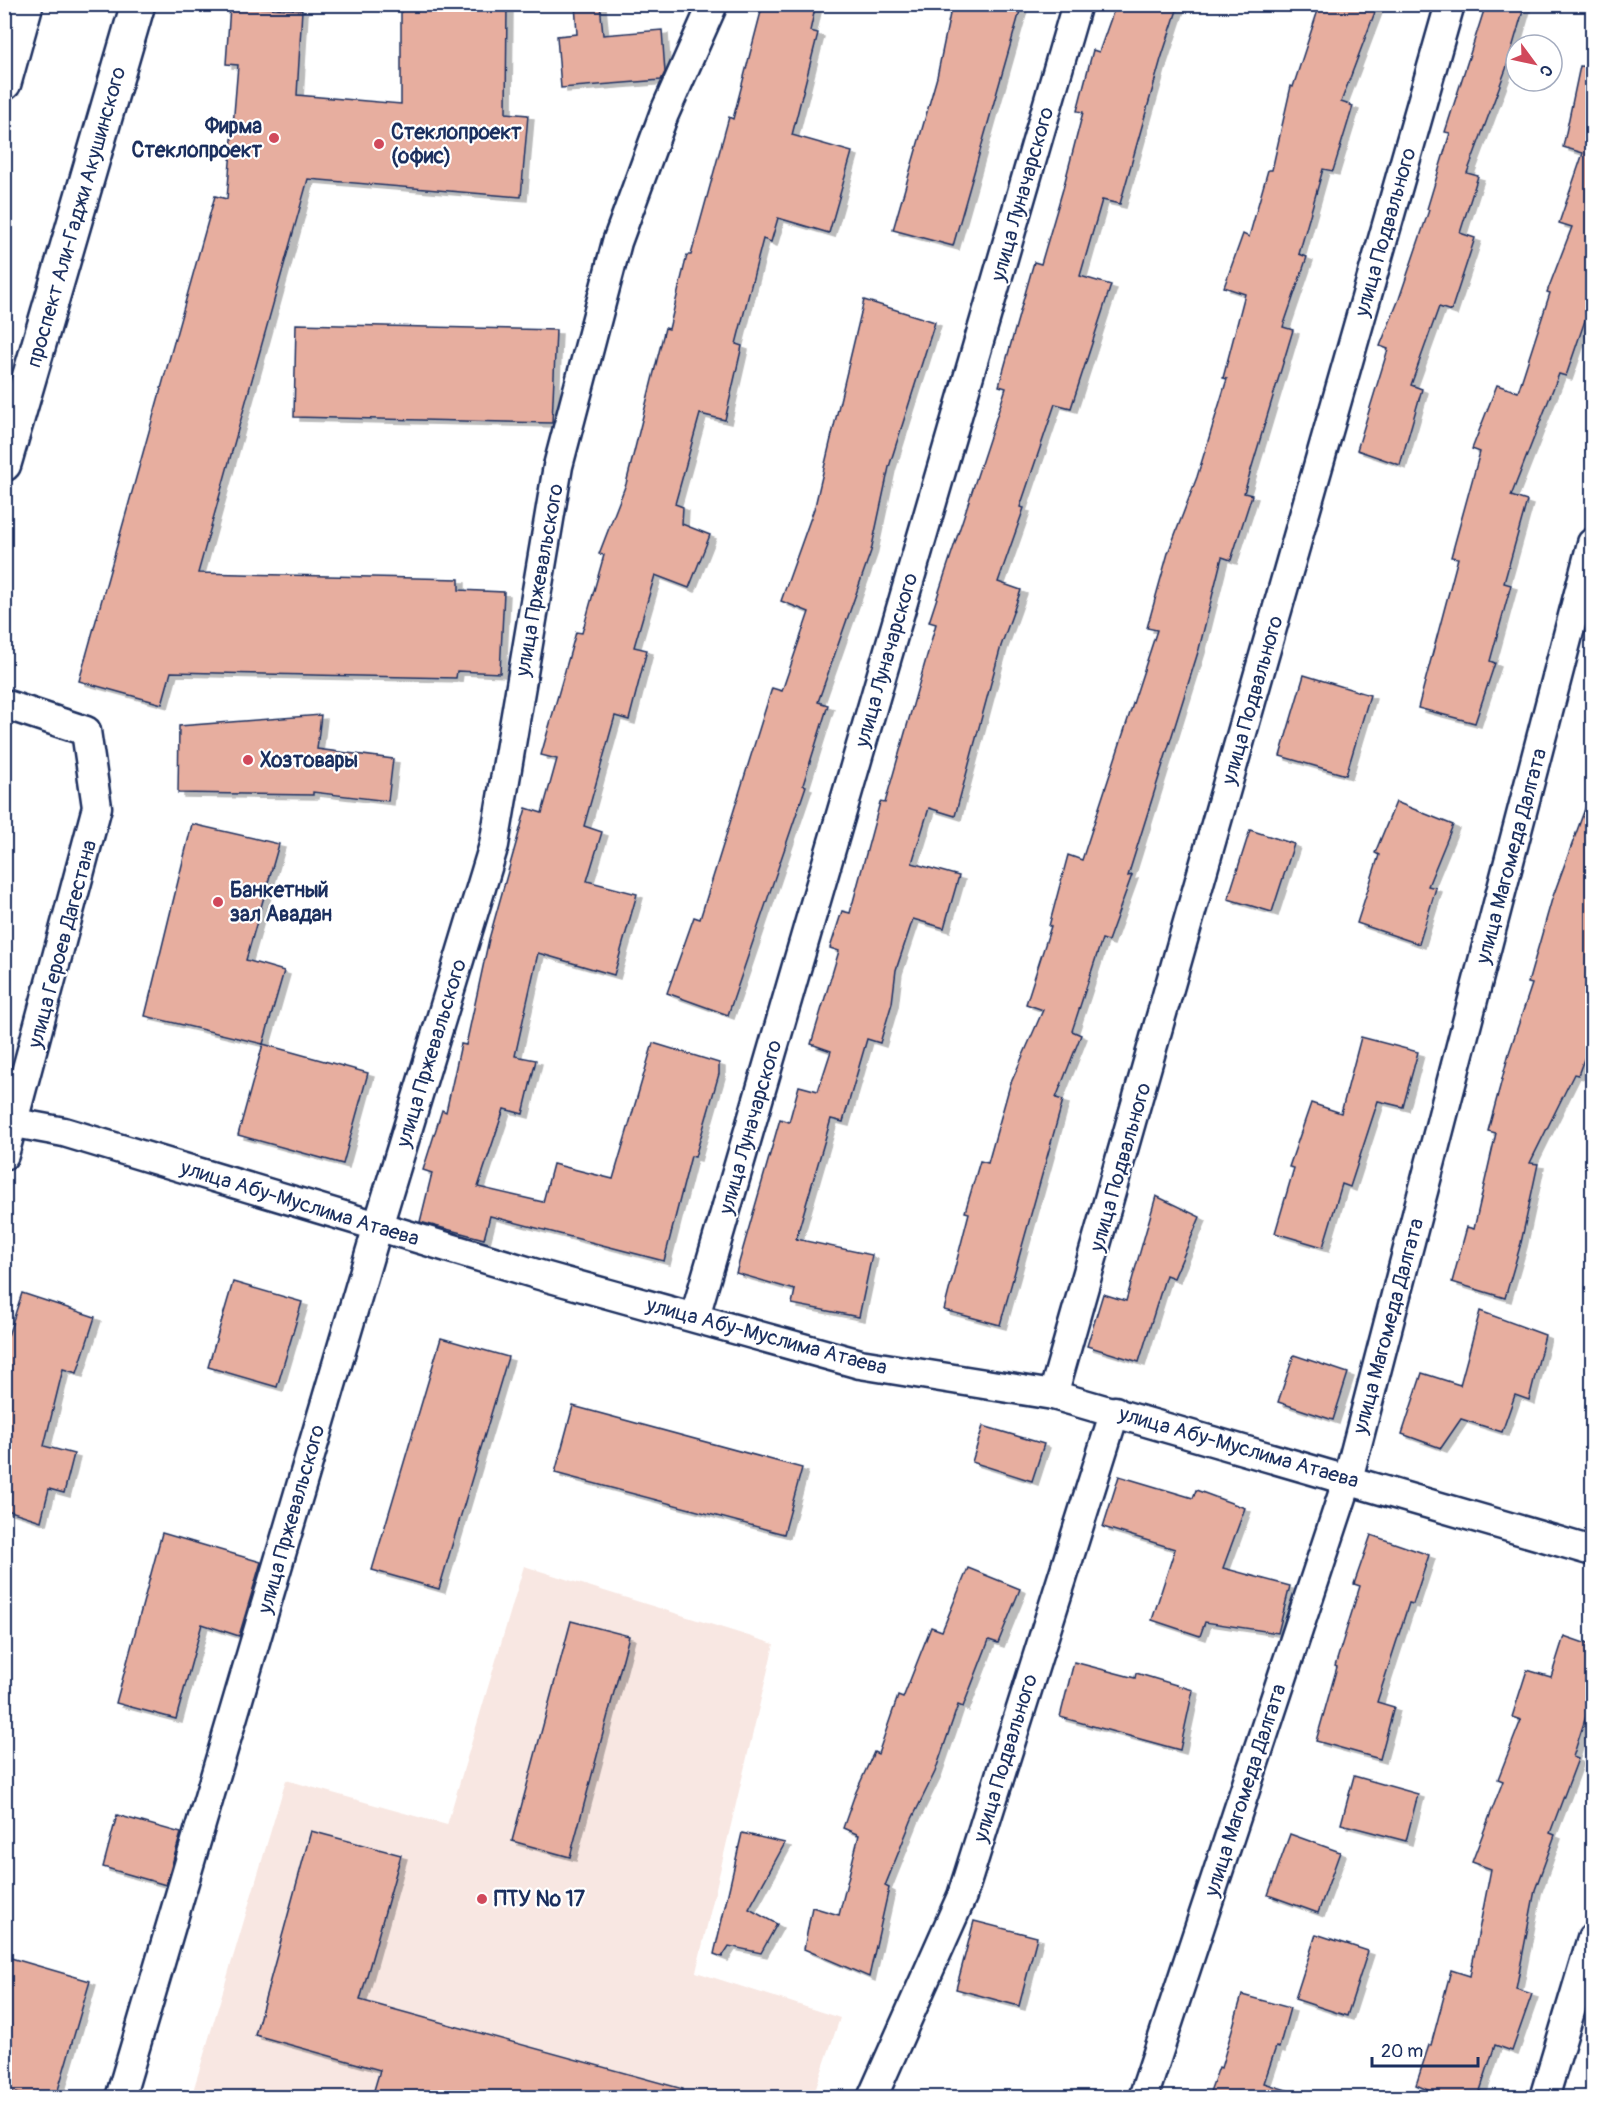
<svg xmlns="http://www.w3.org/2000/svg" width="1597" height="2102" font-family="Pangolin,sans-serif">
<defs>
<filter id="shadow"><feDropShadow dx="6" dy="4" stdDeviation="0" flood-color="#0004"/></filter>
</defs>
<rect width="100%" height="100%" fill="#fff"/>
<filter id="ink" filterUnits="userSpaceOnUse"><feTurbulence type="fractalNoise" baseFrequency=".0167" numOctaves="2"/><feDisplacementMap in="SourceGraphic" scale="12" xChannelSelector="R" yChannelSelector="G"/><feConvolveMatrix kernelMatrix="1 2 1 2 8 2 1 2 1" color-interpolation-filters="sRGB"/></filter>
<g filter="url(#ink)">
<path fill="#f8e7e2" d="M 524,1566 L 774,1644 L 696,1972 L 840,2018 L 813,2097 L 191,2098 L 286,1780 L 447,1825 Z"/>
<g fill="#e7ae9f" stroke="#1b2f5e" stroke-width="1.5" filter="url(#shadow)">
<path d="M 401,4 L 507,4 L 506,113 L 528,115 L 521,197 L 308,179 L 198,573 L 459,579 L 459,590 L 504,592 L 500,673 L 457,671 L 456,678 L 171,672 L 162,704 L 79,681 L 215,196 L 227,199 L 238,65 L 226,64 L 230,6 L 302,10 L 297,95 L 401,104 Z"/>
<path d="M 575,4 L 600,4 L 603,35 L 662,30 L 665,72 L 661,80 L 561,88 L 557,36 L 577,34 Z"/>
<path d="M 763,4 L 816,4 L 810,31 L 818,33 L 792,135 L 852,152 L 829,233 L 778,218 L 771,242 L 763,239 L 736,344 L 742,346 L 725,420 L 700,414 L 675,504 L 683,507 L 682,524 L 710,535 L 689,588 L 655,575 L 634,647 L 647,650 L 629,720 L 615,716 L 584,826 L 602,832 L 587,881 L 637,894 L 614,975 L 538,953 L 515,1056 L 536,1060 L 523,1114 L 504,1109 L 478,1187 L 543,1202 L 553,1164 L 613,1179 L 653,1043 L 719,1063 L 719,1074 L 695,1157 L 691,1156 L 664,1261 L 490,1216 L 484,1239 L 420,1222 L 432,1173 L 423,1170 L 442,1110 L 446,1112 L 461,1044 L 466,1045 L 489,939 L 526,808 L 542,813 L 557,759 L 541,755 L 576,632 L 582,633 L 604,555 L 599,554 L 626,484 L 665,328 L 669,329 L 687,255 L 691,255 L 729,117 L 733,119 Z"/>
<path d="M 952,4 L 1022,4 L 953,246 L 893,230 L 937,77 Z"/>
<path d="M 1116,4 L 1179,4 L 1161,59 L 1120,204 L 1102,200 L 1080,276 L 1111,285 L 1071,408 L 1055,404 L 1020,507 L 1024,508 L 998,582 L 1021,590 L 1001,646 L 955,816 L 929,808 L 912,863 L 959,876 L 944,928 L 913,919 L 896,970 L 892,1003 L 880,1043 L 867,1039 L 843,1122 L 831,1119 L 796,1239 L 872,1255 L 859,1317 L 792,1304 L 795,1290 L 736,1273 L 780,1119 L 789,1122 L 799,1086 L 818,1091 L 831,1051 L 811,1044 L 839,951 L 830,948 L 842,911 L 850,913 L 880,802 L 885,803 L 936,624 L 929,622 L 1006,388 L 999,386 L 1034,262 L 1041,264 L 1063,189 L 1083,112 L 1077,111 L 1093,50 L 1099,52 Z"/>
<path d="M 1320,4 L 1378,4 L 1341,102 L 1353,106 L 1333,171 L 1323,169 L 1299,254 L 1307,257 L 1283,327 L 1293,330 L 1244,493 L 1252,495 L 1231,560 L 1222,557 L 1199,649 L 1128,876 L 1132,875 L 1108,941 L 1102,939 L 1072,1031 L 1081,1035 L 1056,1098 L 1063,1100 L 1000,1325 L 944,1310 L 969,1213 L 965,1212 L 980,1161 L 988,1163 L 1010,1085 L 1043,1010 L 1026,1004 L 1051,926 L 1049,926 L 1068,855 L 1082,860 L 1157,630 L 1147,628 L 1168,553 L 1197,477 L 1227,379 L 1223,378 L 1245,294 L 1224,287 L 1243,234 L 1249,237 L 1268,170 L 1272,170 L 1291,86 L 1293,87 Z"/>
<path d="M 1486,4 L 1525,4 L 1506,69 L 1467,173 L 1478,176 L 1460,233 L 1475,238 L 1451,311 L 1439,307 L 1411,385 L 1422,389 L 1400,465 L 1357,450 L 1388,349 L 1380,346 L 1399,299 L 1429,210 L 1427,209 L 1450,133 L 1445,132 Z"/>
<path d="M 1580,66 L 1593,67 L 1593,297 L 1566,376 L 1559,374 L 1511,496 L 1527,501 L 1504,583 L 1511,585 L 1490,661 L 1495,663 L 1475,723 L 1418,708 L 1458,558 L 1451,557 L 1480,452 L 1472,449 L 1497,385 L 1518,392 L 1550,293 L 1547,292 L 1572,227 L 1559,223 L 1583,153 L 1563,147 Z"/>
<path d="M 864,300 L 935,322 L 889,467 L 871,551 L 818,702 L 828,705 L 803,785 L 806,786 L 728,1015 L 667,993 L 694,917 L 700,919 L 772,688 L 782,691 L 809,612 L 781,601 L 815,506 Z"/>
<path d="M 296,324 L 556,330 L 552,423 L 294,417 Z"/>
<path d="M 1304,675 L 1370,695 L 1346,775 L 1280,756 Z"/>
<path d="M 321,715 L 317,749 L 393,759 L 388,801 L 313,792 L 313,795 L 178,793 L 179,726 Z"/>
<path d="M 1589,798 L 1593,799 L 1593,1035 L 1578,1075 L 1574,1074 L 1530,1163 L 1538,1164 L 1521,1243 L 1505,1298 L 1452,1282 L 1467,1227 L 1474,1229 L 1496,1133 L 1488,1131 L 1509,1053 L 1532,984 L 1528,983 L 1552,899 Z"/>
<path d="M 1396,802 L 1453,825 L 1428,886 L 1436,888 L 1419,944 L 1357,923 L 1379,855 L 1375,853 Z"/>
<path d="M 192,824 L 279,844 L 246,960 L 284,971 L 263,1044 L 145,1016 Z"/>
<path d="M 1250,830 L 1294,844 L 1272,912 L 1228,899 Z"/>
<path d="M 1361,1037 L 1418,1052 L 1403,1107 L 1378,1101 L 1350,1187 L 1342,1184 L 1323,1247 L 1275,1233 L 1294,1168 L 1289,1167 L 1311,1103 L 1341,1113 Z"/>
<path d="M 263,1044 L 368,1073 L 343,1164 L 238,1135 Z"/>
<path d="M 1156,1196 L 1200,1217 L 1174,1278 L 1166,1275 L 1139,1362 L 1087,1346 L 1103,1294 L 1126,1301 Z"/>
<path d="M 233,1282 L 302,1302 L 277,1387 L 208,1367 Z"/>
<path d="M 22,1293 L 95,1317 L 77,1373 L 63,1369 L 44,1446 L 74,1454 L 64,1493 L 49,1489 L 41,1521 L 4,1509 L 4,1348 Z"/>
<path d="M 1480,1311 L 1545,1335 L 1529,1400 L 1515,1395 L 1502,1432 L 1461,1419 L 1441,1448 L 1402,1434 L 1422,1373 L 1460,1385 Z"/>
<path d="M 441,1338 L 508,1357 L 439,1589 L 372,1570 Z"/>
<path d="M 1294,1355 L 1348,1373 L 1333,1420 L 1278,1402 Z"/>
<path d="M 573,1406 L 802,1468 L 784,1534 L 555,1473 Z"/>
<path d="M 983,1426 L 1044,1444 L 1032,1481 L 972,1462 Z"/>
<path d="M 1119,1476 L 1193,1498 L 1196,1490 L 1245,1508 L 1223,1568 L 1290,1586 L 1278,1633 L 1205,1622 L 1200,1636 L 1152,1620 L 1175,1549 L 1103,1527 Z"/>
<path d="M 162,1533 L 261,1562 L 239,1636 L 202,1624 L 176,1719 L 116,1703 Z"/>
<path d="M 1371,1535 L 1429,1555 L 1413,1604 L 1409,1603 L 1377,1702 L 1394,1707 L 1380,1759 L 1316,1741 L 1337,1667 L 1335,1666 L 1360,1586 L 1354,1584 Z"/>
<path d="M 968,1568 L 1020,1589 L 998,1643 L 989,1640 L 963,1707 L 958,1705 L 935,1772 L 912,1819 L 885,1886 L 889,1888 L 869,1977 L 804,1949 L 812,1907 L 839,1915 L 859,1835 L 843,1828 L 855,1794 L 874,1752 L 878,1754 L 898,1696 L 903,1698 L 931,1627 L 942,1631 Z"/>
<path d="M 571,1621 L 629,1636 L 570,1857 L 512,1841 Z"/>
<path d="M 1564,1636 L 1593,1646 L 1593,1694 L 1573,1757 L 1578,1759 L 1550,1833 L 1555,1835 L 1535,1890 L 1516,1989 L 1532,1994 L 1512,2051 L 1495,2045 L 1478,2097 L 1444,2097 L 1416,2085 L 1429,2045 L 1431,2045 L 1451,1970 L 1470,1976 L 1491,1869 L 1472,1862 L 1503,1781 L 1498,1779 L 1521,1720 L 1512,1717 L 1527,1670 L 1551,1677 Z"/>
<path d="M 1074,1662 L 1135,1678 L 1136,1673 L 1193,1690 L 1180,1750 L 1060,1717 Z"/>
<path d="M 1354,1776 L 1418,1794 L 1406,1841 L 1341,1824 Z"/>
<path d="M 117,1815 L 181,1833 L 166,1885 L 103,1867 Z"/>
<path d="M 311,1831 L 401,1855 L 360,2000 L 683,2089 L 682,2097 L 372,2097 L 380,2070 L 255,2035 Z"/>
<path d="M 742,1833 L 785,1843 L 749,1909 L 777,1924 L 761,1953 L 729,1946 L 722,1957 L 714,1954 Z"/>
<path d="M 1290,1834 L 1340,1852 L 1318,1913 L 1268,1895 Z"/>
<path d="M 974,1921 L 1037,1937 L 1019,2006 L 956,1989 Z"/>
<path d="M 1316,1934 L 1368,1951 L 1347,2016 L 1295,1999 Z"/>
<path d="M 4,1956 L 90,1981 L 56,2097 L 32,2097 L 4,2090 Z"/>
<path d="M 1242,1995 L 1290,2008 L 1279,2048 L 1276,2047 L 1264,2083 L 1293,2092 L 1293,2097 L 1208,2097 L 1219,2067 L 1221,2068 Z"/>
</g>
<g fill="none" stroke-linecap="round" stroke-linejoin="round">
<g stroke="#1b2f5e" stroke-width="33">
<g id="minor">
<path d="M 4,704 L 86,731 L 97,807 L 4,1155"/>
<path d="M 15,1123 L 64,1132 L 540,1275 L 860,1364 L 1053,1395 L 1592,1551"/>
<path d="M 695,1316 L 1077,4"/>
<path d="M 1053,1395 L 1450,4"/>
<path d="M 120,2098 L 378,1226 L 494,845 L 558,466 L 617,242 L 664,114 L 713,4"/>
<path d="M 872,2098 L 962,1896 L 1115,1411"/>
<path d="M 1143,2098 L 1348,1479 L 1592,543"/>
<path d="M 1544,2098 L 1592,1938"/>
</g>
</g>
<g stroke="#1b2f5e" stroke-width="38">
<g id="primary">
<path d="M 4,83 L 26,4"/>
<path d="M 4,464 L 138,4"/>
</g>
</g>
<use href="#minor" stroke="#fff" stroke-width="28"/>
<use href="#primary" stroke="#fff" stroke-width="33"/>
</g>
</g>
<g fill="#d1495b" stroke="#fff" stroke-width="2">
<circle cx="274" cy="138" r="6"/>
<circle cx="379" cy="144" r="6"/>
<circle cx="248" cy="760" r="6"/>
<circle cx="218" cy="902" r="6"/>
<circle cx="482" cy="1899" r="6"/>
</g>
<g text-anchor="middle" stroke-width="4.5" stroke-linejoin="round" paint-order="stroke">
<g font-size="21" font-weight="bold" fill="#1b2f5e" stroke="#fff" text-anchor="start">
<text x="262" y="133" text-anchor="end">Фирма<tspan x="262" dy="24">Стеклопроект</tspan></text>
<text x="391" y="139">Стеклопроект<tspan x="391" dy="24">(офис)</tspan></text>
<text x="260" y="767">Хозтовары</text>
<text x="230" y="897">Банкетный<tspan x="230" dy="24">зал Авадан</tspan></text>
<text x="494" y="1906">ПТУ № 17</text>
</g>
<g font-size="21" fill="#1b2f5e" stroke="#fff">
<text transform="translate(1022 194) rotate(-74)" y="7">улица Луначарского</text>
<text transform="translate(76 217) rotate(-74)" y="7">проспект Али-Гаджи Акушинского</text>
<text transform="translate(1385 232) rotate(-74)" y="7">улица Подвального</text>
<text transform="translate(539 580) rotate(-80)" y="7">улица Пржевальского</text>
<text transform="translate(886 660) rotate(-74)" y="7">улица Луначарского</text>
<text transform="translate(1252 700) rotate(-74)" y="7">улица Подвального</text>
<text transform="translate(1511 856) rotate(-75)" y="7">улица Магомеда Далгата</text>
<text transform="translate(62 944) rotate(-75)" y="7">улица Героев Дагестана</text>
<text transform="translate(431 1053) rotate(-73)" y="7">улица Пржевальского</text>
<text transform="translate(750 1127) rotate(-74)" y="7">улица Луначарского</text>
<text transform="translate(1120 1167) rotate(-74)" y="7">улица Подвального</text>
<text transform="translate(300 1203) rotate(17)" y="7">улица Абу-Муслима Атаева</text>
<text transform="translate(1388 1326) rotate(-75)" y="7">улица Магомеда Далгата</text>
<text transform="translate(767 1336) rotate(15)" y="7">улица Абу-Муслима Атаева</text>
<text transform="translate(1239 1447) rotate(16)" y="7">улица Абу-Муслима Атаева</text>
<text transform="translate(291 1519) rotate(-74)" y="7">улица Пржевальского</text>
<text transform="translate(1005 1758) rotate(-73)" y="7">улица Подвального</text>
<text transform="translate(1245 1790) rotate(-72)" y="7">улица Магомеда Далгата</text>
</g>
</g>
<rect width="1597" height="2102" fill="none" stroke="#fff" stroke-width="24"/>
<rect x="12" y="12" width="1573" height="2078" fill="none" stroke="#1b2f5e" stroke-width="2" filter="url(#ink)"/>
<g transform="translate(1534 63) rotate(123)"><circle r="28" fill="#ffffff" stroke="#a4acbf" stroke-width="1.5"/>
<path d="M0-4.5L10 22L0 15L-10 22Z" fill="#d1495b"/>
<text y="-9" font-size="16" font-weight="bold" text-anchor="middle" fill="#1b2f5e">С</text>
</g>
<path d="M1372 2057v9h106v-9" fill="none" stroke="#1b2f5e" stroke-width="3"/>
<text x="1381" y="2057" font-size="18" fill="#1b2f5e" stroke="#ffffff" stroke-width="4.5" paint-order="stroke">20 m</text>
</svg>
